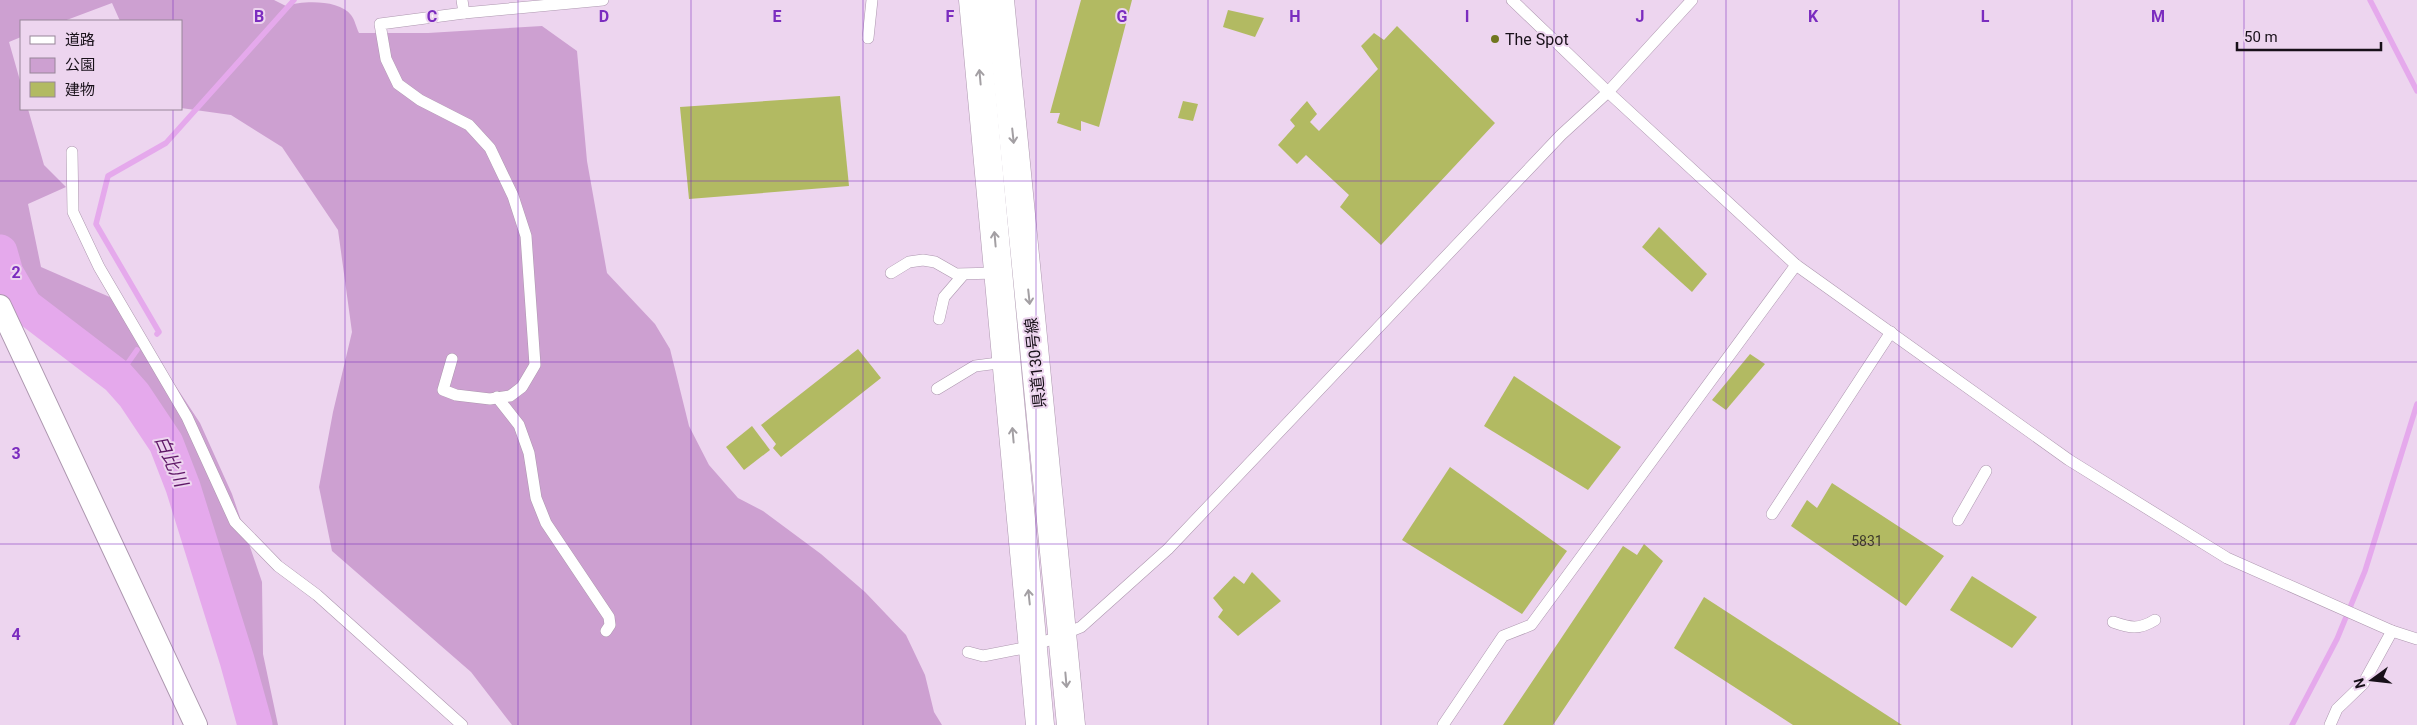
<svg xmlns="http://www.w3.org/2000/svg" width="2417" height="725" font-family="Roboto,'Noto Sans JP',sans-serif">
<rect width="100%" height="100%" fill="#edd5ef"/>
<path fill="#cda0d1" d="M 0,0 L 274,0 L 286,6 C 304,0 340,0 351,15 C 355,20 356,27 359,33 L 428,33 L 542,26 L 577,51 L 587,161 L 607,273 L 655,324 L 670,349 L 689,426 L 709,465 L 738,498 L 763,511 L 821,554 L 865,592 L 906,635 L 925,675 L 934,712 L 942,725 L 512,725 L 471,672 L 332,551 L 319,487 L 333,412 L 352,332 L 338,230 L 282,147 L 231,115 L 181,108 L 181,21 L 120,21 L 112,3 L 64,21 L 21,21 L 21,37 L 9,42 L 21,84 L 21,109 L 28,109 L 44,165 L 66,187 L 28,204 L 41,267 L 112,298 L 152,350 L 200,423 L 232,494 L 262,582 L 263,654 L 278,725 L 270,725 L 250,645 L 164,412 L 129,366 L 18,307 L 0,272 Z"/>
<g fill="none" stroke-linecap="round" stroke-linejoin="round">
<g stroke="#e5a9ec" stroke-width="5.5">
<path d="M 2370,0 L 2417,91"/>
<path d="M 157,334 L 159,332 L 96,224 L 108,176 L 166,143 L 294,0"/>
<path d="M 118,377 L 137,350"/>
<path d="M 2292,725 L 2337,639 L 2365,571 L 2417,404"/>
</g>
<path stroke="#e5a9ec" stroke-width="35" d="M 0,252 L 6,273 L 25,306 L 118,377 L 134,395 L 166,443 L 183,487 L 237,660 L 255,725"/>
</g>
<g fill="#b2ba62">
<path d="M 1081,0 L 1132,0 L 1099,127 L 1081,121 L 1081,131 L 1057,123 L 1060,113 L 1050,113 Z"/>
<path d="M 1228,10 L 1264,18 L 1255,37 L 1223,27 Z"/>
<path d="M 1397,26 L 1495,123 L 1381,245 L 1340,207 L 1349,195 L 1306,155 L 1297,164 L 1278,145 L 1295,126 L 1290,120 L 1307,101 L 1317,114 L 1310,122 L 1319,131 L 1378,69 L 1361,46 L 1374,33 L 1384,40 Z"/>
<path d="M 840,96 L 849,186 L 689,199 L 680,107 Z"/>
<path d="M 1183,101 L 1198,104 L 1193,121 L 1178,118 Z"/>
<path d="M 1659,227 L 1707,274 L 1692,292 L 1642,247 Z"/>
<path d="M 858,349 L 881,378 L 781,457 L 773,448 L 776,444 L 761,425 Z"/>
<path d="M 1750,354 L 1765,364 L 1726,410 L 1712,400 Z"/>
<path d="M 1514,376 L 1621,447 L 1588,490 L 1484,426 Z"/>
<path d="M 752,426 L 770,450 L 744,470 L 726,447 Z"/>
<path d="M 1450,467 L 1567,551 L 1522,614 L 1402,540 Z"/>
<path d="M 1832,483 L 1944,556 L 1906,606 L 1791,526 L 1807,500 L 1817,508 Z"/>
<path d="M 1644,544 L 1663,561 L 1553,725 L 1503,725 L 1623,546 L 1637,555 Z"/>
<path d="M 1252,572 L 1281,601 L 1238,636 L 1218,617 L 1223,610 L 1213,598 L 1234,576 L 1244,584 Z"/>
<path d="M 1972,576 L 2037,617 L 2012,648 L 1950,610 Z"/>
<path d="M 1704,597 L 1902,725 L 1793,725 L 1674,648 Z"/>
</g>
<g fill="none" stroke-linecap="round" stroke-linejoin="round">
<g stroke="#ad97af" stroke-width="12">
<g id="service">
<path d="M 462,0 L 464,13"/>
<path d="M 1512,0 L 1608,92 L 1796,265 L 2069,460 L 2227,558 L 2392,631 L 2417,639"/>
<path d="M 868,38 L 872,0"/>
<path d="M 72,152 L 73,212 L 99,267 L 187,417 L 235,522 L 278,566 L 317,595 L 462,725"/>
<path d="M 891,273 L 909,262 L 923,260 L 935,262 L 956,274 L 998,273"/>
<path d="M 939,319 L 944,297 L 963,275"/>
<path d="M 452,359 L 443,390 L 456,395 L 490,399 L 510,396 L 522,387 L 535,365 L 526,236 L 513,196 L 490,148 L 469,125 L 420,100 L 398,84 L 386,59 L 380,24 L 464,13 L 603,0"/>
<path d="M 937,389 L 975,366 L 1006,362"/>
<path d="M 497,397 L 519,425 L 529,453 L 536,498 L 546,523 L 609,617 L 610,625 L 606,631"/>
<path d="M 1772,514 L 1891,332"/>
<path d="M 1958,520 L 1986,471"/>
<path d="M 2113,622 C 2130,628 2139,630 2155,620"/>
<path d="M 968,652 L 983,656 L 1034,646 L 1081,627 L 1168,549 L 1561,135 L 1608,92 L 1692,0"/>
<path d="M 1443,725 L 1503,636 L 1531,625 L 1796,265"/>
<path d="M 2330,725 L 2337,709 L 2363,684 L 2392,631"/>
</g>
</g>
<g stroke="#ad97af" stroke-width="24">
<path id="minor" d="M 0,306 L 196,725"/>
</g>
<g stroke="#ad97af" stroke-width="29">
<g id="secondary">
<path d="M 973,0 L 1040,725"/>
<path d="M 1000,0 L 1071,725"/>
</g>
</g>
<use href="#service" stroke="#fff" stroke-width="11"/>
<use href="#minor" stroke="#fff" stroke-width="22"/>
<use href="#secondary" stroke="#fff" stroke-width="28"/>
</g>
<defs><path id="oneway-shaft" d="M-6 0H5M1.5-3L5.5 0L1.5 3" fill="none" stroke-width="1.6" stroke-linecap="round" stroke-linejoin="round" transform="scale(1.25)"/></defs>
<g stroke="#a39fa3">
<use href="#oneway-shaft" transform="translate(980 77) rotate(-95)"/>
<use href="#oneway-shaft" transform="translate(1013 136) rotate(84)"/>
<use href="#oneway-shaft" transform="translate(995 239) rotate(-95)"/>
<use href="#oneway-shaft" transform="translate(1029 297) rotate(84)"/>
<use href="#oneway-shaft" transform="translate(1013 435) rotate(-95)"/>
<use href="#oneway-shaft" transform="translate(1029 597) rotate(-96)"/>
<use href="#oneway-shaft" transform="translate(1066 680) rotate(85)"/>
</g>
<path fill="none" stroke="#7b2cbf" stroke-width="1" stroke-opacity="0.55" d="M 173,0 L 173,21M 345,0 L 345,725M 518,0 L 518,725M 691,0 L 691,725M 863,0 L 863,725M 1036,0 L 1036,725M 1208,0 L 1208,725M 1381,0 L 1381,725M 1554,0 L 1554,725M 1726,0 L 1726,725M 1899,0 L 1899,725M 2072,0 L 2072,725M 2244,0 L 2244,725M 173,109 L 173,725M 0,181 L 2417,181M 0,362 L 2417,362M 0,544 L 2417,544"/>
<circle fill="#70761f" stroke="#edd5ef" stroke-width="2" cx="1495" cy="39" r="5"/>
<g text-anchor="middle" stroke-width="4" stroke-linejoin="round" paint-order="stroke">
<g font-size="14" fill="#3e3a2b">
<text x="1867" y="546">5831</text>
</g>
<g font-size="16" fill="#181019" stroke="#edd5ef" text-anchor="start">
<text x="1505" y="45">The Spot</text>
</g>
<g font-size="16" fill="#181019" stroke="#edd5ef">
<text transform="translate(1035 363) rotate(-96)" y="6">県道130号線</text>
</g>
<g font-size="18" font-style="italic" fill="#5f1867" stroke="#edd5ef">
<text transform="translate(171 461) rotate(66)" y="6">白比川</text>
</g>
</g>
<g font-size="16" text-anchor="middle" font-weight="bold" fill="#7b2cbf" stroke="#edd5ef" stroke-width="4" stroke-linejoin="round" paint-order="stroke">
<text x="259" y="22">B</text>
<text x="432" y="22">C</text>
<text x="604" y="22">D</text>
<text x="777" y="22">E</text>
<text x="950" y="22">F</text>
<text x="1122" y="22">G</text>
<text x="1295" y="22">H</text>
<text x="1467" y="22">I</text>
<text x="1640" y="22">J</text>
<text x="1813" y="22">K</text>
<text x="1985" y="22">L</text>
<text x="2158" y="22">M</text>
<text x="16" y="278">2</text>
<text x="16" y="459">3</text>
<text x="16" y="640">4</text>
</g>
<rect x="20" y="20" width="162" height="90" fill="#edd5ef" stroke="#988699"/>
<rect x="30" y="36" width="25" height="8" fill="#ffffff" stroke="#988699"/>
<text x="65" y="45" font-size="15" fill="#181019">道路</text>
<rect x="30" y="58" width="25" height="15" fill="#cda0d1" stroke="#988699"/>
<text x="65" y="70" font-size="15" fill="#181019">公園</text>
<rect x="30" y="82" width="25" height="15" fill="#b2ba62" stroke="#988699"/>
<text x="65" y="95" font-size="15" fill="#181019">建物</text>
<g transform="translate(2372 680) rotate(255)" stroke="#edd5ef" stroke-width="4" paint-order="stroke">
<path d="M0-4L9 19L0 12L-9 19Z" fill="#181019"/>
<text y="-8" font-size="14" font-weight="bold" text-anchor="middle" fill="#181019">N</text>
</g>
<path d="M2237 42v8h144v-8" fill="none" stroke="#181019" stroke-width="2.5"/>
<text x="2244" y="42" font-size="15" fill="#181019" stroke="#edd5ef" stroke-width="4" paint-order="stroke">50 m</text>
</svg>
